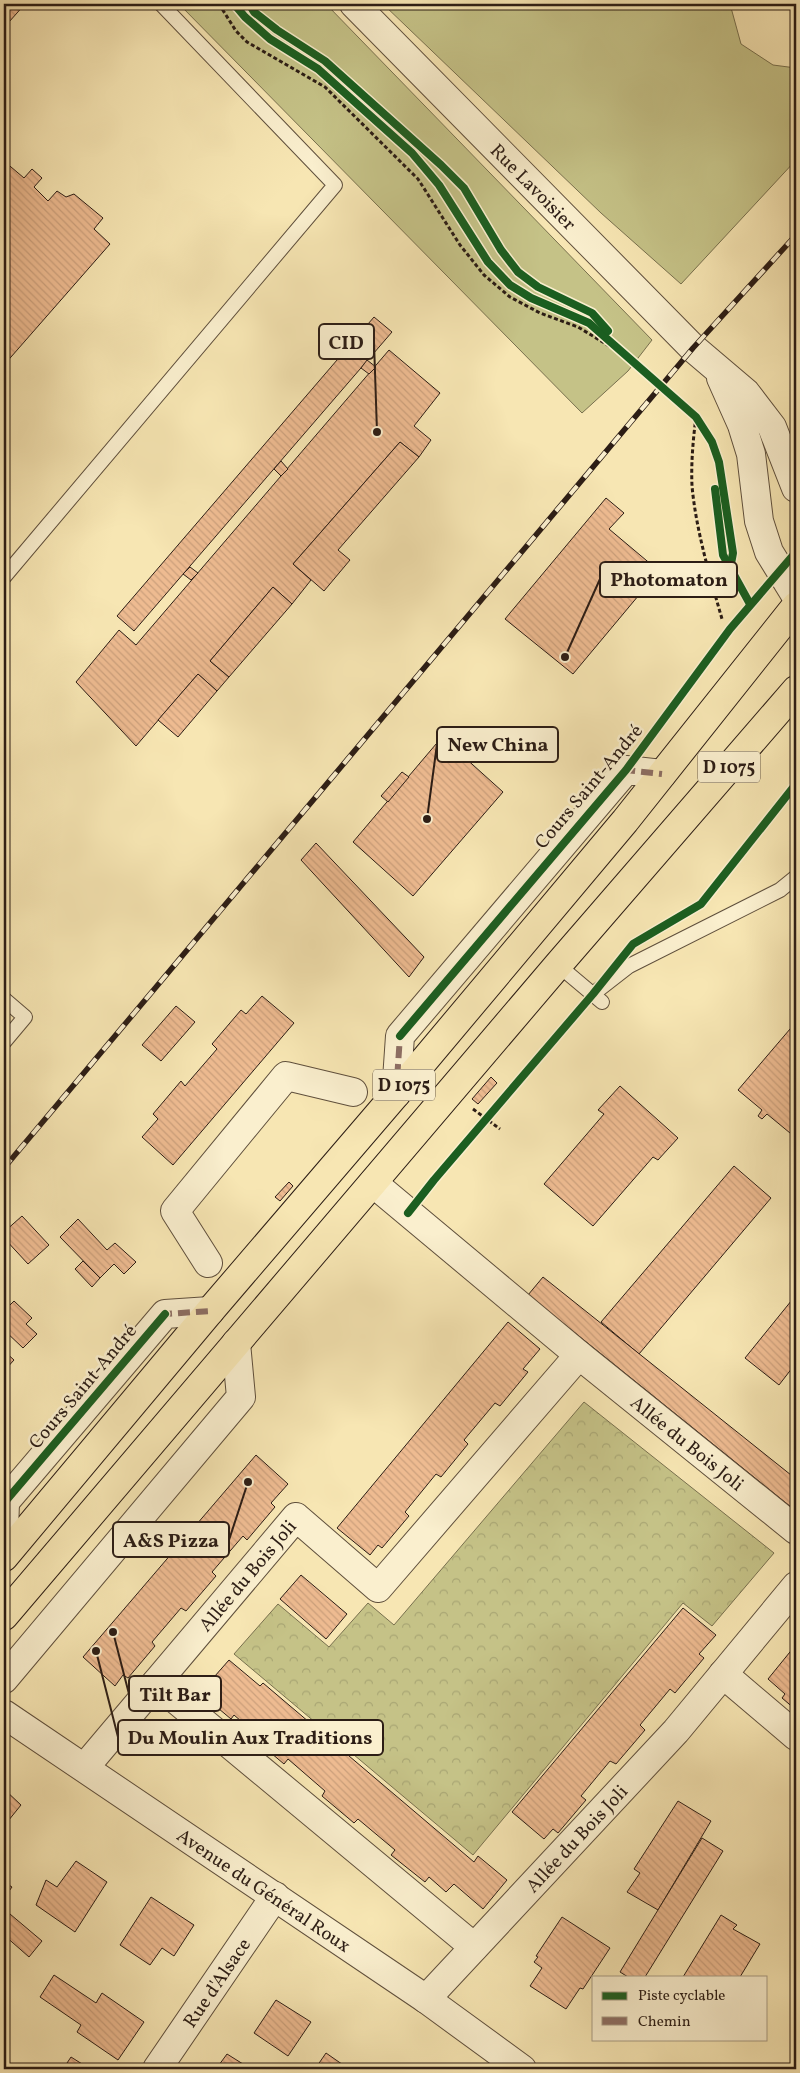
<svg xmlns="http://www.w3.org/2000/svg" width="800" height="2073" font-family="Vollkorn,serif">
<defs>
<pattern id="forest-crowns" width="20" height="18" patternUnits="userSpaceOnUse" patternTransform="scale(1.25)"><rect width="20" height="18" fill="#c5c287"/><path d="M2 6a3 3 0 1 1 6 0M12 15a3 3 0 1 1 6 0" fill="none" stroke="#a9a674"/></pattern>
<pattern id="building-back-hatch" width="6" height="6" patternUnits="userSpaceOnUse" patternTransform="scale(1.25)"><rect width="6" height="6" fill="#eebb91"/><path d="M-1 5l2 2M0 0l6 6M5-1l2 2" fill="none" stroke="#cca07c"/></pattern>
</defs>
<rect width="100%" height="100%" fill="#f7e6b3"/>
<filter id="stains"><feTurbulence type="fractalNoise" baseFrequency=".004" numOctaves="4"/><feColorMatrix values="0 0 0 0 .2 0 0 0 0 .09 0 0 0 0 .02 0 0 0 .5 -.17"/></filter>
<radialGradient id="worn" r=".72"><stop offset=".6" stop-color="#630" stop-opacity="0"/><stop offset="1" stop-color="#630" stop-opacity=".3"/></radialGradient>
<g fill="#c5c287" stroke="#78704e">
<path d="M 179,4 L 326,4 L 652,340 L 628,371 L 582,413 Z"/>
<path d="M 383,4 L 730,4 L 741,44 L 773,65 L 796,68 L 796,160 L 681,284 L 601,213 Z"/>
</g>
<path fill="url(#forest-crowns)" stroke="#78704e" d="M 584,1402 L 774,1553 L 712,1626 L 683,1603 L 473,1855 L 234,1654 L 278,1604 L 329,1647 L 368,1603 L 394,1625 Z"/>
<g fill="url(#building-back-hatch)" stroke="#2c1d15">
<path d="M 4,4 L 25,4 L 9,22 L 4,17 Z"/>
<path d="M 4,161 L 24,178 L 32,169 L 42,178 L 34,187 L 48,201 L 57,191 L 66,197 L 74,194 L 103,218 L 94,229 L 110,244 L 4,365 L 4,258 L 6,255 L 4,254 Z"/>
<path d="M 374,317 L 392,332 L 134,631 L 117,616 Z"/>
<path d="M 389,350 L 440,393 L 414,426 L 431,440 L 419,457 L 400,442 L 293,564 L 311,580 L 292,604 L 273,587 L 210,661 L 229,677 L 217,691 L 198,674 L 136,746 L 76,682 L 119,630 L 136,645 Z"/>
<path d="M 367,360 L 376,367 L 369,374 L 361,368 Z"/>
<path d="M 400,442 L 419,457 L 338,550 L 350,560 L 324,591 L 293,564 Z"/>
<path d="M 281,461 L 288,469 L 281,476 L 274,469 Z"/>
<path d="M 606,498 L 624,513 L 609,529 L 659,571 L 573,674 L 505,619 Z"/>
<path d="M 190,567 L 198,573 L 191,580 L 183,574 Z"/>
<path d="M 273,587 L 292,604 L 229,677 L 210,661 Z"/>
<path d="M 198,674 L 217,691 L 178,737 L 158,720 Z"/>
<path d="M 442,737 L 503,792 L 413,896 L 353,842 Z"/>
<path d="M 402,772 L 409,777 L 388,802 L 381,796 Z"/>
<path d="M 316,843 L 424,957 L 409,977 L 301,860 Z"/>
<path d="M 262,996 L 294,1023 L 173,1165 L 142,1137 L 158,1119 L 153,1114 L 181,1081 L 185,1086 L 217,1049 L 212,1044 L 241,1010 L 246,1014 Z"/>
<path d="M 176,1006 L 195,1022 L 161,1061 L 142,1045 Z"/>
<path d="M 796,1022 L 796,1126 L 790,1133 L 767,1114 L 762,1119 L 758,1116 L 762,1110 L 738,1090 Z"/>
<path d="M 491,1077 L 497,1083 L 478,1104 L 472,1099 Z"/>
<path d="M 620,1086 L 678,1138 L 658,1160 L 653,1157 L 593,1226 L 544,1184 L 604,1114 L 598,1110 Z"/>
<path d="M 734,1166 L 771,1198 L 639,1354 L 601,1322 Z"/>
<path d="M 289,1182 L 293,1186 L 280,1201 L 275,1197 Z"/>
<path d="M 22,1216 L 49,1245 L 28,1264 L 4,1238 L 4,1232 Z"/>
<path d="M 78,1219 L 107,1250 L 115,1243 L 136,1262 L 124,1274 L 114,1264 L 100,1278 L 60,1237 Z"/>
<path d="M 83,1261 L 100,1278 L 92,1287 L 75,1269 Z"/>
<path d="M 543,1277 L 796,1479 L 796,1511 L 528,1295 Z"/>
<path d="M 796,1295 L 796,1363 L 779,1385 L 745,1358 Z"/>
<path d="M 4,1299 L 10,1305 L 14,1301 L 32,1318 L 26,1324 L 37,1334 L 23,1348 L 4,1330 Z"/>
<path d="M 508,1322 L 540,1349 L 523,1369 L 528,1372 L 500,1406 L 495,1403 L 464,1440 L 468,1444 L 441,1477 L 436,1474 L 405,1512 L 409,1516 L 382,1548 L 378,1545 L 370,1555 L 337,1528 Z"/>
<path d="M 4,1351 L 14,1360 L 4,1371 Z"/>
<path d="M 256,1455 L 288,1484 L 271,1503 L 275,1507 L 247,1540 L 243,1536 L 212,1572 L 216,1576 L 186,1611 L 181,1608 L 152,1642 L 155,1646 L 128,1678 L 123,1675 L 115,1686 L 83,1657 Z"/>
<path d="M 301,1575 L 347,1614 L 326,1639 L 280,1599 Z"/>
<path d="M 683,1608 L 716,1635 L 699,1654 L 704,1658 L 675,1693 L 670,1689 L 640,1725 L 645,1730 L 616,1764 L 610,1761 L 581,1796 L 586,1800 L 558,1833 L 553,1829 L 544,1839 L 512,1812 Z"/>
<path d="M 794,1647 L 796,1649 L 796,1710 L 782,1698 L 785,1694 L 768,1679 Z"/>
<path d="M 229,1660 L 260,1686 L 263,1683 L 474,1862 L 478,1856 L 507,1880 L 483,1909 L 454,1884 L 446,1892 L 429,1877 L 425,1882 L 391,1855 L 395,1850 L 358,1819 L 354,1823 L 322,1796 L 325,1791 L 288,1759 L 284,1764 L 252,1737 L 255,1733 L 234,1715 L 231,1719 L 200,1693 Z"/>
<path d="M 4,1789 L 21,1805 L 4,1826 Z"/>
<path d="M 678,1801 L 711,1821 L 658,1910 L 627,1892 L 640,1873 L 634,1869 Z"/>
<path d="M 702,1838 L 723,1851 L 645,1977 L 628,1977 L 620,1972 Z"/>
<path d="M 76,1861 L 107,1882 L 75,1932 L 36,1905 L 46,1880 L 57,1887 Z"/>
<path d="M 4,1882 L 12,1887 L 4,1898 Z"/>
<path d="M 151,1897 L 194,1925 L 174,1956 L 162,1948 L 150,1965 L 120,1945 Z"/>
<path d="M 10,1914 L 42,1941 L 29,1957 L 4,1935 L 4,1922 Z"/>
<path d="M 721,1915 L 737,1925 L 733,1929 L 760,1944 L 740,1977 L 683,1977 Z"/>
<path d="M 562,1917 L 610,1948 L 583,1989 L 580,1988 L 566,2009 L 530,1986 L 542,1968 L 534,1962 L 538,1957 L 536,1956 Z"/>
<path d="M 54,1975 L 96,2003 L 102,1993 L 144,2022 L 118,2060 L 77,2032 L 81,2025 L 40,1997 Z"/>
<path d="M 276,2000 L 311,2022 L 288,2056 L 254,2033 Z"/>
<path d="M 326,2053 L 349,2069 L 315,2069 Z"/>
<path d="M 227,2054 L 251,2069 L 216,2069 Z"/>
<path d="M 71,2057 L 90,2069 L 63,2069 Z"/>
</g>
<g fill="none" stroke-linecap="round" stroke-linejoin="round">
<g stroke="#5f4f3c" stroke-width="16">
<g id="service">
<path d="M 4,577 L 335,185 L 161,4"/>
<path d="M 558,965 L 602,1002"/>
<path d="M 593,994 L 629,966 L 780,890 L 796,877"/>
<path d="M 4,999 L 25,1017 L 4,1042"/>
</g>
</g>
<g stroke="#5f4f3c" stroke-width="30">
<g id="minor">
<path id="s1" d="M 354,4 L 693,348 L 746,393 L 772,427 L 796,488"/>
<path d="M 721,378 L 742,425 L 751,454 L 759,521 L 769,552 L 796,596"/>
<path d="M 396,1094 L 400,1036 L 626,770 L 662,774"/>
<path id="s2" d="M 373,1183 L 579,1355 L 796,1530"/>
<path d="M 208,1263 L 175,1211 L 286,1076 L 353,1092"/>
<path d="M 4,1503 L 165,1314 L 210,1311"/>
<path d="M 4,1533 L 5,1502"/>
<path d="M 723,1674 L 796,1736"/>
<path d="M 4,1679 L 241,1397 L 236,1343"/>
<path d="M 156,1683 L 474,1947"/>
<path id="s3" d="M 4,1714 L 426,1999 L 522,2069"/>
<path id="s4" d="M 85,1767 L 296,1517 L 378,1588 L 579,1355"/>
<path id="s5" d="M 426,1999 L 676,1731 L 796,1586"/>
<path id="s6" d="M 157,2069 L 275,1896"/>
</g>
</g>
<g stroke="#2c1d15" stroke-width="30">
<g id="primary">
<path d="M 4,1557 L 210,1311 L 396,1094 L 625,821 L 796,606"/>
<path d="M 4,1616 L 558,965 L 796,690"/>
</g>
</g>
<g stroke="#2c1d15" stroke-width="3" stroke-dasharray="4 2.5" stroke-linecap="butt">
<path d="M 219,4 L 236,31 L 247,42 L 325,87 L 418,179 L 460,245 L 484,275 L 510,297 L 540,313 L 578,327 L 634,361"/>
<path d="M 696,417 C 693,440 691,463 692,486 C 696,530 710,577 722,619"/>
<path d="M 473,1109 L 500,1129"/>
</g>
<use href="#service" stroke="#faefce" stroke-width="14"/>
<use href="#minor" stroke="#faefce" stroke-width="28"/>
<use href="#primary" stroke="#f7e6b3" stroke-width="28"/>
<g stroke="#2c1d15" stroke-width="5.5">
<path id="rail" d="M 4,1168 L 693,348 L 796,235"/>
</g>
<use href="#rail" stroke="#faefce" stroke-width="4" stroke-dasharray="11" stroke-linecap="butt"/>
<g stroke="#8d6e63" stroke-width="6" stroke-dasharray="12 6" stroke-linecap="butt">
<path d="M 624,772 L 626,770 L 662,774"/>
<path d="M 396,1094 L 400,1036 L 403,1033"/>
<path d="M 162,1318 L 165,1314 L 210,1311"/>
<path d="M 4,1533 L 5,1502"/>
</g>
<g stroke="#faefce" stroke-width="11">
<g id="cycleway">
<path d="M 234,4 L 245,17 L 270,39 L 318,69 L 412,153 L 439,185 L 488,262 L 510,285 L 531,298 L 589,323 L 696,417 L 712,442 L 719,462 L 733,553 L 730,569"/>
<path d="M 249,4 L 254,12 L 277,30 L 325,61 L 441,165 L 464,188 L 501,250 L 518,272 L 538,287 L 592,313 L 608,331"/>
<path d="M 715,489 L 723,555 L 750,604"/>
<path d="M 400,1036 L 626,770 L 730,629 L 796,552"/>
<path d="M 408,1213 L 434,1180 L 593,994 L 633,944 L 701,904 L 796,784"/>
<path d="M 4,1503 L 165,1314"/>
</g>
</g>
<use href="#cycleway" stroke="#1b5e20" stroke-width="8"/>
</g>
<g text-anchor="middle" stroke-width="5" stroke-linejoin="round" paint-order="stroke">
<g fill="#faefce" stroke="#6a5c4c" stroke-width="1">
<rect x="698" y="751.5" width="62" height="31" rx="4"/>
<rect x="373" y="1069.5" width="62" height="31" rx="4"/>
</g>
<g font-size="18" font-weight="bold" fill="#2c1d15">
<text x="729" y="773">D 1075</text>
<text x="404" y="1091">D 1075</text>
</g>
<g font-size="19" fill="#2c1d15" stroke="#faefce">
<text dy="7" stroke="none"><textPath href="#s1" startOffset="256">Rue Lavoisier</textPath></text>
<text transform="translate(588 786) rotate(-50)" y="7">Cours Saint-André</text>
<text transform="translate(82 1386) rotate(-50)" y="7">Cours Saint-André</text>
<text dy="7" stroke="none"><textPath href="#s2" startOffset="408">Allée du Bois Joli</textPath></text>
<text dy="7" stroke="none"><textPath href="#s4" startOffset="251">Allée du Bois Joli</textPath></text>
<text dy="7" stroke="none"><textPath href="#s5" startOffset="220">Allée du Bois Joli</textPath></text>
<text dy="7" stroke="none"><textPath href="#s3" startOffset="314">Avenue du Général Roux</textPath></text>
<text dy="7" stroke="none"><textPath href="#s6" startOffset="105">Rue d'Alsace</textPath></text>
</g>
</g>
<path fill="none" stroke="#2c1d15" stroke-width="2" d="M377 432L374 342M565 657L600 579M427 819L437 744M248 1482L229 1540M113 1632L129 1694M96 1651L118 1737"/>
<g fill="#2c1d15" stroke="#faefce" stroke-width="2">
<circle cx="377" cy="432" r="5"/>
<circle cx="565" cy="657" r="5"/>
<circle cx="427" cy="819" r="5"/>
<circle cx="248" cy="1482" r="5"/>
<circle cx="113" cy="1632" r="5"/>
<circle cx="96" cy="1651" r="5"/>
</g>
<g fill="#faefce" stroke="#2c1d15" stroke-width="2">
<rect x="319" y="324" width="55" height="35" rx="5"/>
<rect x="600" y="562" width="137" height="35" rx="5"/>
<rect x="437" y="727" width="121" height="35" rx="5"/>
<rect x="113" y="1522" width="116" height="35" rx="5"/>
<rect x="129" y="1676" width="92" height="35" rx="5"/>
<rect x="118" y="1720" width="265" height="35" rx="5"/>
</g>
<g font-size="20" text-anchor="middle" font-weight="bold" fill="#2c1d15">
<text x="346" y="349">CID</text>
<text x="669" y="586">Photomaton</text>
<text x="498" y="751">New China</text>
<text x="171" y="1547">A&amp;S Pizza</text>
<text x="175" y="1701">Tilt Bar</text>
<text x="250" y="1744">Du Moulin Aux Traditions</text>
</g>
<rect width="800" height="2073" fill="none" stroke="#f7e6b3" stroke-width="20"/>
<rect x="5" y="5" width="790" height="2063" fill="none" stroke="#2c1d15" stroke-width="2.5"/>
<rect x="10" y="10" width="780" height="2053" fill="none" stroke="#2c1d15"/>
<rect x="592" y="1976" width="175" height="65" fill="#faefce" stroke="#a89b84"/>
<rect x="602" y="1992" width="25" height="8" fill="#1b5e20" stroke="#a89b84"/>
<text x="638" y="2000" font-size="15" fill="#2c1d15">Piste cyclable</text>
<rect x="602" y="2017" width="25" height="8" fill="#8d6e63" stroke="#a89b84"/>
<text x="638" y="2026" font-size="15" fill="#2c1d15">Chemin</text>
<rect width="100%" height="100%" filter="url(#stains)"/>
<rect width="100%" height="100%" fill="url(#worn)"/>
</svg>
